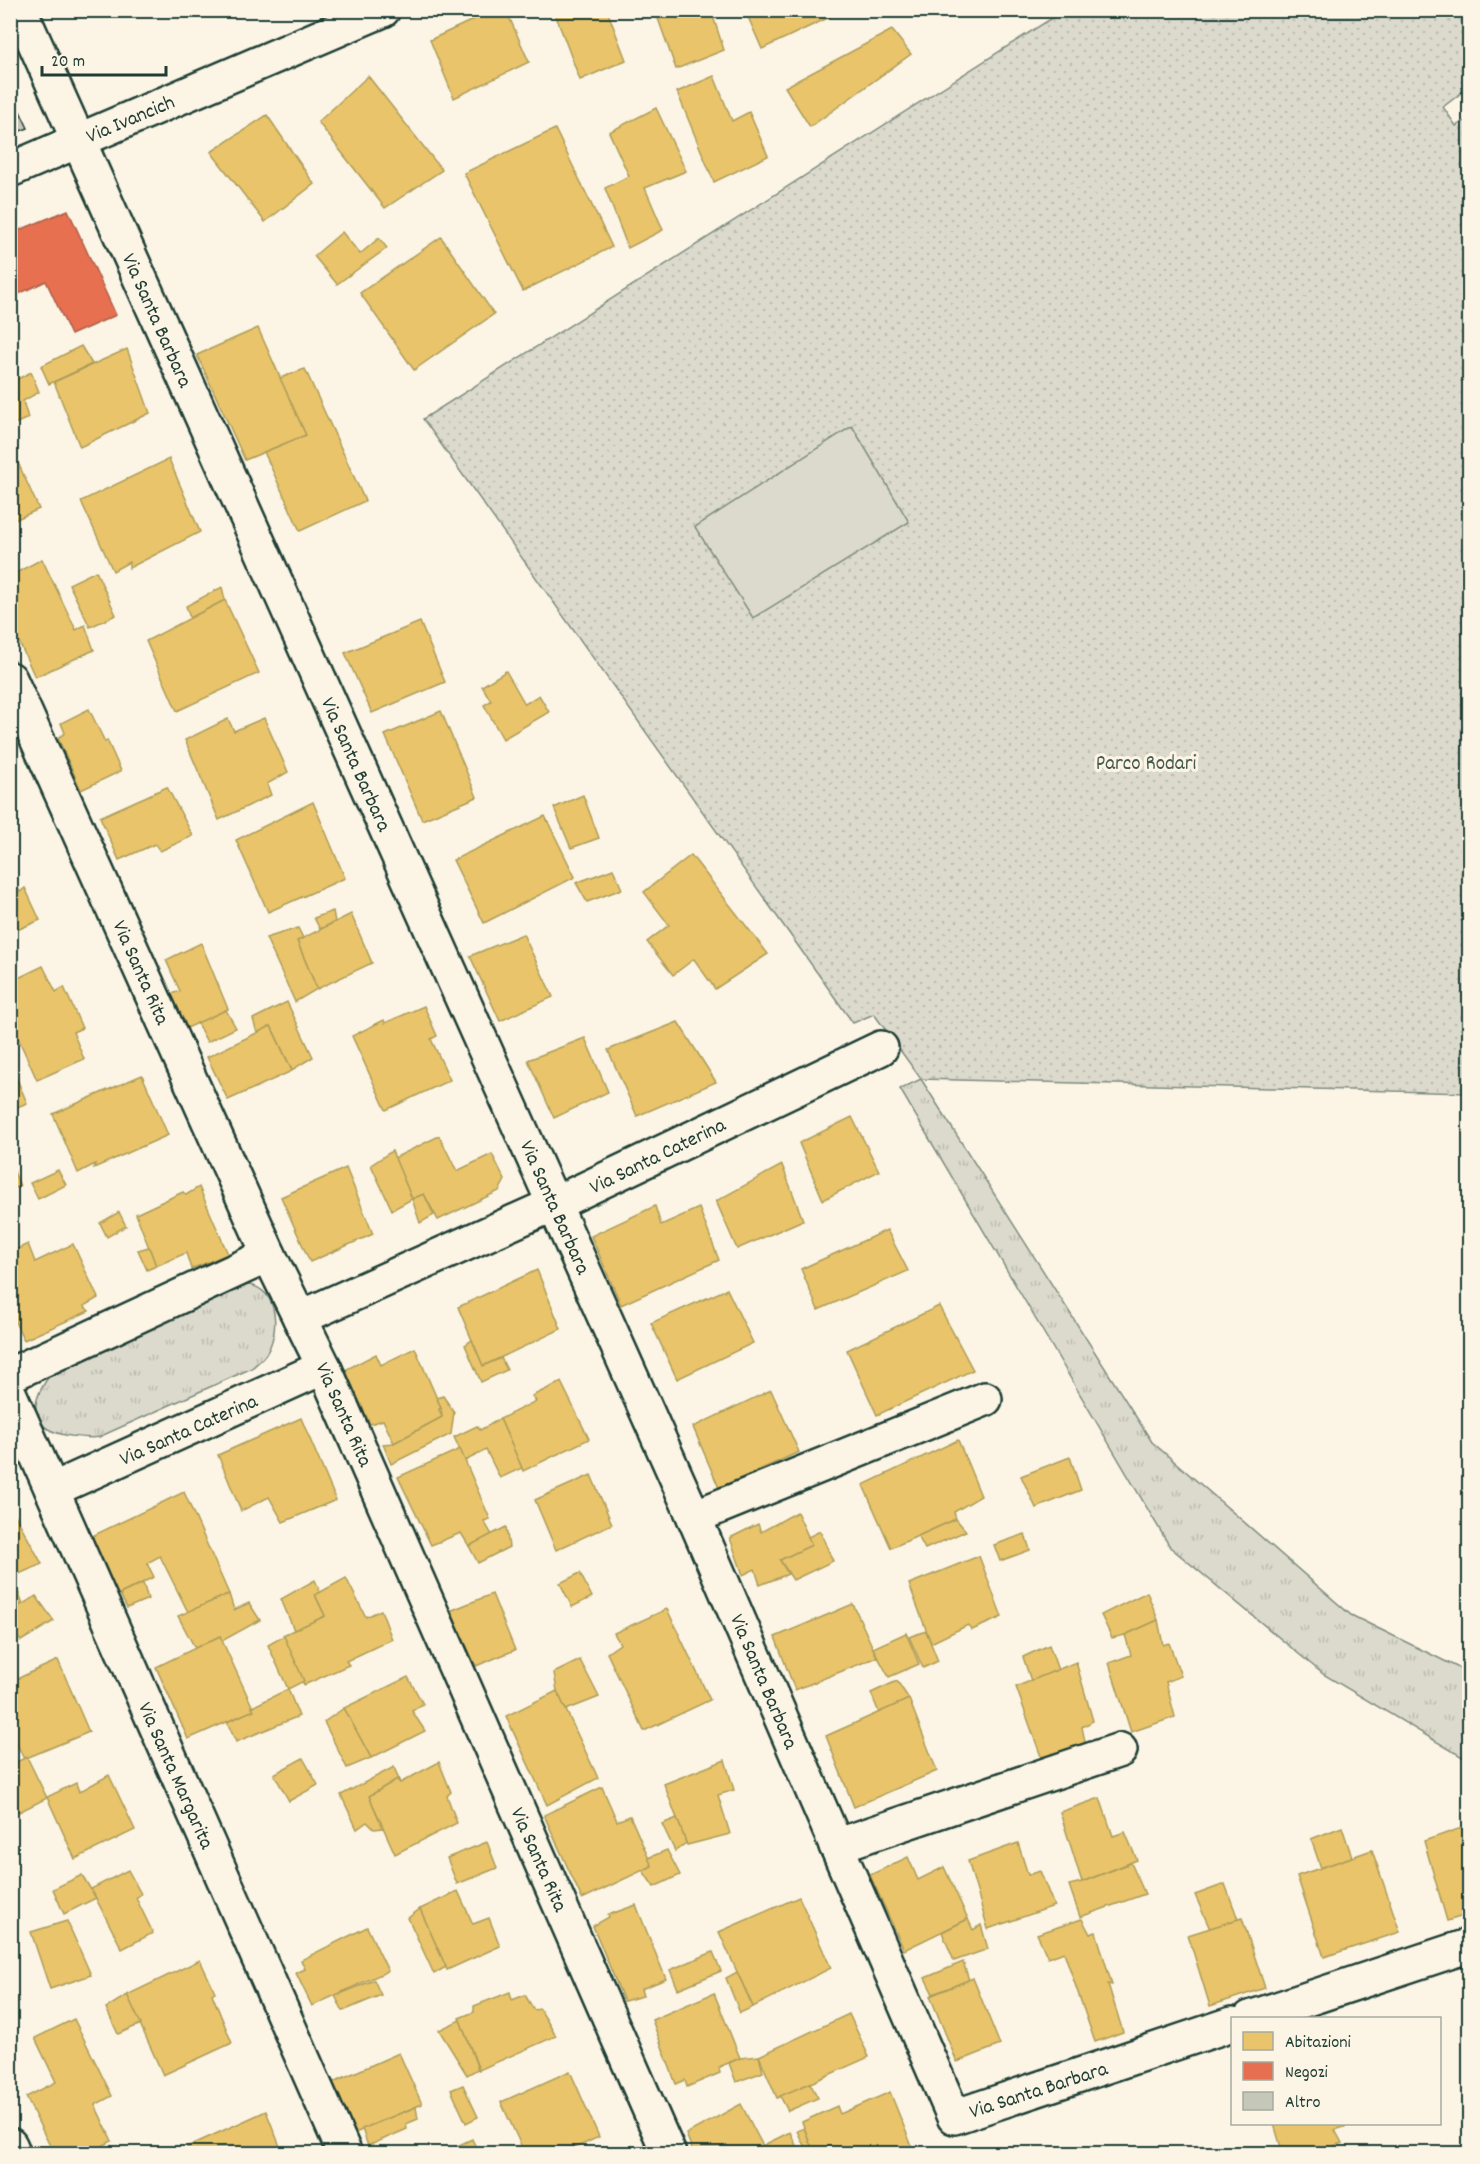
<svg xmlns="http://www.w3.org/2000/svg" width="1480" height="2164" font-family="Dekko,sans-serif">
<defs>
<pattern id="grass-tufts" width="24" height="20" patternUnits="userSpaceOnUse" patternTransform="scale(1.5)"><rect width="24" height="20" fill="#dcdacc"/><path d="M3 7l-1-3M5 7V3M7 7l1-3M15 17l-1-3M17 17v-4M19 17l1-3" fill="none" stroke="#bcbcb0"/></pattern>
<pattern id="park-dots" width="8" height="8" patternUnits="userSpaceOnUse" patternTransform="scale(1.5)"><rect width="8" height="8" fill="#dcdacc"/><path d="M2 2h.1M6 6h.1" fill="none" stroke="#bcbcb0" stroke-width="1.8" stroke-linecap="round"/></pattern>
</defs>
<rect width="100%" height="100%" fill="#fcf5e5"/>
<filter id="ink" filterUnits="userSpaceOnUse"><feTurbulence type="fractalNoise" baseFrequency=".0167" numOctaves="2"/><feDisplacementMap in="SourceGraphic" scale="12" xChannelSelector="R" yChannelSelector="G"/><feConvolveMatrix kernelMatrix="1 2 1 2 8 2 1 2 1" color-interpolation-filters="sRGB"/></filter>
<g filter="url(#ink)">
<g fill="url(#grass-tufts)" stroke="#7e8c80" stroke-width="1.5">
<path d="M 921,1079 L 1152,1442 L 1351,1615 L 1469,1673 L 1469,1761 L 1323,1674 L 1170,1547 L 900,1089 Z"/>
<path d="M 249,1285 C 279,1289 280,1333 266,1354 C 263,1359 257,1363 252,1368 L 99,1437 C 90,1439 80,1437 71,1436 C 29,1430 28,1405 50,1375 L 243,1286 Z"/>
</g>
<path fill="url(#park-dots)" stroke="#7e8c80" stroke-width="1.5" d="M 1063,11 L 1469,11 L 1469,87 L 1443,107 L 1456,126 L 1470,118 L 1469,1093 L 921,1079 L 874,1014 L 853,1023 L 423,419 Z"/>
<path fill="#dcdacc" stroke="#7e8c80" stroke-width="1.5" d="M 852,426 L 909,522 L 753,618 L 695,527 Z"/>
<g fill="#e9c46a" stroke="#ac9c5a" stroke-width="1.5">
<path d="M 494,10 L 506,10 L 529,62 L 454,98 L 430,40 Z"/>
<path d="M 607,10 L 626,60 L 580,80 L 554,11 Z"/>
<path d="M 655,10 L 711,10 L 724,50 L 676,69 Z"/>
<path d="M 745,10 L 832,10 L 834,15 L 762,49 Z"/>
<path d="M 892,30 L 911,54 L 810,127 L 785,87 Z"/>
<path d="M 368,76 L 442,170 L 385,208 L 318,122 Z"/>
<path d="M 714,76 L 732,121 L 749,112 L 768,156 L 714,182 L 677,92 Z"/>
<path d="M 656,108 L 686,171 L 645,188 L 663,230 L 628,248 L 605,188 L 629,176 L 609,132 Z"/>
<path d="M 267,115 L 314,184 L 265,222 L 211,152 Z"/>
<path d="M 555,129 L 612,247 L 523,291 L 464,173 Z"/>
<path d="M 342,232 L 360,254 L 379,238 L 387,248 L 337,284 L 314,256 Z"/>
<path d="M 441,237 L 494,314 L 414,370 L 360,293 Z"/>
<path d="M 258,328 L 306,435 L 245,460 L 197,355 Z"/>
<path d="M 81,346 L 92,364 L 49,384 L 41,366 Z"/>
<path d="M 127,349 L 150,413 L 80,447 L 54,382 Z"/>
<path d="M 305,369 L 365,501 L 300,531 L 264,452 L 306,435 L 280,378 Z"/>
<path d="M 31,372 L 39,392 L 23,401 L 28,418 L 10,426 L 10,379 L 12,382 Z"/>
<path d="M 10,445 L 39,509 L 10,522 Z"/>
<path d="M 169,459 L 200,532 L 129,568 L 129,562 L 113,571 L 81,501 Z"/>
<path d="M 42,559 L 76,630 L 85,625 L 94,650 L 35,677 L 15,633 L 18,633 L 10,619 L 10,576 Z"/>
<path d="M 96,571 L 116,615 L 90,627 L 69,584 Z"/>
<path d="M 222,587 L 225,600 L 190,618 L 186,606 Z"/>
<path d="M 225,600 L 259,673 L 177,711 L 146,641 Z"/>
<path d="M 420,622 L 445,682 L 372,713 L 345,653 Z"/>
<path d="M 506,671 L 525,704 L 539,695 L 549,712 L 503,739 L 484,705 L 491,701 L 482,686 Z"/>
<path d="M 89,709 L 105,742 L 107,740 L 121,771 L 81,790 L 58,738 L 65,733 L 61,723 Z"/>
<path d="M 441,711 L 477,797 L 422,820 L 385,735 Z"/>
<path d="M 264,718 L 288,772 L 267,784 L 271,795 L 219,820 L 185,740 L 228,719 L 234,731 Z"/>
<path d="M 167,787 L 193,836 L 160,851 L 155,844 L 119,860 L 100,817 Z"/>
<path d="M 583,795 L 599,838 L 571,848 L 554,808 Z"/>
<path d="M 313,802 L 345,878 L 268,912 L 236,840 Z"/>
<path d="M 545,816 L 575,877 L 484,923 L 453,860 Z"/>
<path d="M 691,855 L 768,954 L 715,989 L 694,959 L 673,975 L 647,942 L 669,925 L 644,892 Z"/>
<path d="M 613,869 L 622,889 L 587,902 L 576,883 Z"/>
<path d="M 10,871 L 20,892 L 25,888 L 40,920 L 10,933 Z"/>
<path d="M 333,911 L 335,922 L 320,929 L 314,918 Z"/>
<path d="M 351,914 L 372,963 L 317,989 L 297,941 Z"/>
<path d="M 298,928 L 303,938 L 297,941 L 317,989 L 295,1002 L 266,938 Z"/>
<path d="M 523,934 L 553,997 L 500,1021 L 470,956 Z"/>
<path d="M 201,943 L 228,1009 L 185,1029 L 171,994 L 180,991 L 166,960 Z"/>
<path d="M 43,966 L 56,992 L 64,987 L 82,1028 L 73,1032 L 84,1059 L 37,1080 L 10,1020 L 10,982 Z"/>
<path d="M 287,1002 L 313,1057 L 292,1070 L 271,1026 L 257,1033 L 253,1019 Z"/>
<path d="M 424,1006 L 437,1036 L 431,1039 L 450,1080 L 386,1110 L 352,1036 L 384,1020 L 385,1023 Z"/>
<path d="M 226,1010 L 236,1028 L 207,1042 L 197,1023 Z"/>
<path d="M 678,1022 L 716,1082 L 637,1116 L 608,1050 Z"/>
<path d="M 271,1026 L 292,1071 L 228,1100 L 207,1057 Z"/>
<path d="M 585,1038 L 608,1092 L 554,1118 L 528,1060 Z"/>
<path d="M 15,1074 L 27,1103 L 10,1110 L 10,1075 Z"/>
<path d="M 142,1075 L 168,1135 L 94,1168 L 95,1164 L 78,1173 L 53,1114 Z"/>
<path d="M 852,1117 L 879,1171 L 823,1200 L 799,1143 Z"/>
<path d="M 439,1136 L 457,1171 L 492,1154 L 505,1180 L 499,1191 L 438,1220 L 424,1194 L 412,1199 L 394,1158 Z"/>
<path d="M 392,1151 L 412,1199 L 392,1210 L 371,1165 Z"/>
<path d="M 10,1162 L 20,1186 L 10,1190 Z"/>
<path d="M 782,1165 L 803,1220 L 737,1249 L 716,1201 Z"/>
<path d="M 346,1168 L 373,1234 L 310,1262 L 281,1197 Z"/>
<path d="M 58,1170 L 66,1185 L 38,1199 L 30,1183 Z"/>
<path d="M 199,1187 L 228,1254 L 191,1269 L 186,1253 L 156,1266 L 136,1214 L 183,1192 L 186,1195 Z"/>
<path d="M 424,1194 L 434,1215 L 420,1223 L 412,1199 Z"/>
<path d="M 655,1206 L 661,1225 L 699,1208 L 719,1260 L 621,1305 L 591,1236 Z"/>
<path d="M 119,1212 L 126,1226 L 107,1237 L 100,1223 Z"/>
<path d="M 887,1230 L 908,1271 L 818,1310 L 801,1269 Z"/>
<path d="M 28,1244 L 35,1262 L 73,1244 L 98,1298 L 84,1306 L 89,1311 L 24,1340 L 10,1312 L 10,1252 Z"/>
<path d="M 149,1247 L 156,1266 L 147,1270 L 138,1250 Z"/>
<path d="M 537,1270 L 561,1329 L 483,1366 L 458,1307 Z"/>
<path d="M 727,1289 L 753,1343 L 677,1379 L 651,1323 Z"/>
<path d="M 939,1306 L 973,1370 L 877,1415 L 847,1350 Z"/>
<path d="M 472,1340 L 483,1366 L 501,1358 L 507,1370 L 481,1382 L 465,1345 Z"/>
<path d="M 415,1348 L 441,1408 L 439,1409 L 442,1417 L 394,1443 L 383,1420 L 370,1424 L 345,1370 L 376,1354 L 381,1365 Z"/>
<path d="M 561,1382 L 589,1439 L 523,1471 L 500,1419 L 536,1401 L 532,1396 Z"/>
<path d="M 771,1390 L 799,1452 L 719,1488 L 693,1427 Z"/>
<path d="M 443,1396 L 454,1412 L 451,1434 L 391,1464 L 383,1444 L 394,1443 L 442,1417 L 441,1408 L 437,1398 Z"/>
<path d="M 301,1418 L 336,1500 L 283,1522 L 269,1497 L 241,1511 L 218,1455 Z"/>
<path d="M 500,1419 L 522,1468 L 500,1478 L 486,1450 L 465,1461 L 454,1437 L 477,1426 L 480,1430 Z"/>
<path d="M 958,1440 L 981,1496 L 954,1512 L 956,1519 L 891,1548 L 863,1485 Z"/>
<path d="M 460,1449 L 490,1519 L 484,1521 L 492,1535 L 469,1546 L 461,1533 L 431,1545 L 398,1477 Z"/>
<path d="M 1070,1457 L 1081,1490 L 1036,1508 L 1021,1476 Z"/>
<path d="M 591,1475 L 612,1524 L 556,1550 L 535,1500 Z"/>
<path d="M 184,1492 L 229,1594 L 188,1612 L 160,1556 L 147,1563 L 154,1577 L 114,1597 L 88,1538 Z"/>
<path d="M 13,1511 L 42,1564 L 12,1577 L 23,1604 L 10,1609 L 10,1513 Z"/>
<path d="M 797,1512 L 812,1545 L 780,1560 L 788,1574 L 760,1585 L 755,1569 L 743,1575 L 730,1538 L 758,1524 L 761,1532 Z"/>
<path d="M 956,1519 L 966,1531 L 925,1549 L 918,1536 Z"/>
<path d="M 506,1527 L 509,1547 L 478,1563 L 469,1546 Z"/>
<path d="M 820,1531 L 833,1561 L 793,1580 L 780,1560 L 812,1545 L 808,1537 Z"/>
<path d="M 1025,1534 L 1030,1550 L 1000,1561 L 994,1545 Z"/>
<path d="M 979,1556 L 1002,1617 L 972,1630 L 968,1625 L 931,1643 L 909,1584 Z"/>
<path d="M 580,1573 L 592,1597 L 572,1607 L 560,1583 Z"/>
<path d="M 346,1578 L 366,1617 L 381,1610 L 392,1639 L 346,1661 L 349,1665 L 304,1685 L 283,1635 L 325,1616 L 315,1595 Z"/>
<path d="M 315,1580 L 320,1592 L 315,1595 L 325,1616 L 294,1630 L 281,1599 Z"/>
<path d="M 143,1583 L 148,1599 L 127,1608 L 120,1594 Z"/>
<path d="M 1147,1592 L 1158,1620 L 1125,1635 L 1112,1638 L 1101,1615 Z"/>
<path d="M 229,1594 L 234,1610 L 249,1603 L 260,1620 L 222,1641 L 220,1636 L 195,1648 L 178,1616 Z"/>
<path d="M 492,1594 L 515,1650 L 476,1666 L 450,1611 Z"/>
<path d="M 36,1596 L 54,1621 L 21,1641 L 16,1635 L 10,1637 L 10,1609 L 23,1604 Z"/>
<path d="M 853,1604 L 877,1657 L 795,1690 L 775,1637 Z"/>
<path d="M 667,1609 L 710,1700 L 644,1731 L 607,1653 L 620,1644 L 614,1633 Z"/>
<path d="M 1158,1620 L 1163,1645 L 1169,1643 L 1181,1676 L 1166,1682 L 1175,1717 L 1131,1732 L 1109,1663 L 1131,1655 L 1125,1635 Z"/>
<path d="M 926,1631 L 938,1661 L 923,1668 L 909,1637 Z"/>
<path d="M 906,1633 L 919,1664 L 889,1677 L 873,1648 Z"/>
<path d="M 220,1636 L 254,1710 L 188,1739 L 156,1667 Z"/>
<path d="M 284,1636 L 304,1681 L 288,1689 L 268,1645 Z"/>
<path d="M 1049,1645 L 1058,1670 L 1031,1681 L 1023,1657 Z"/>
<path d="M 58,1660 L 89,1732 L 24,1759 L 10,1729 L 10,1682 Z"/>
<path d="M 580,1660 L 599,1697 L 566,1710 L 557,1691 L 554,1673 Z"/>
<path d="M 1076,1662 L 1093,1721 L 1082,1727 L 1086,1747 L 1043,1762 L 1016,1687 Z"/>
<path d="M 408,1677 L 423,1704 L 412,1711 L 425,1731 L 371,1758 L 344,1708 Z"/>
<path d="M 897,1681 L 909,1699 L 879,1713 L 871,1693 Z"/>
<path d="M 288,1689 L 299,1716 L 236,1742 L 227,1722 L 254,1710 L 252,1707 Z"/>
<path d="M 557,1691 L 598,1778 L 547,1805 L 506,1716 Z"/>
<path d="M 909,1699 L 937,1771 L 854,1807 L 826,1736 Z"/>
<path d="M 344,1708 L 371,1758 L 347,1768 L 324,1722 Z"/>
<path d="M 27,1757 L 47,1798 L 19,1812 L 10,1793 L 10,1765 Z"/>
<path d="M 303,1758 L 318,1785 L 289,1801 L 274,1774 Z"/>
<path d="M 725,1760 L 734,1790 L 718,1795 L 730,1834 L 687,1845 L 664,1784 Z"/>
<path d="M 439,1762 L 451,1792 L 447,1796 L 457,1823 L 395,1854 L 369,1796 L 397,1779 L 400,1783 Z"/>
<path d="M 394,1767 L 400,1783 L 397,1779 L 369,1796 L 383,1828 L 374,1829 L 367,1822 L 357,1829 L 341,1795 Z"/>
<path d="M 109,1775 L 135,1830 L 75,1859 L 47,1797 L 76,1783 L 79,1792 Z"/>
<path d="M 602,1787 L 617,1821 L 630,1816 L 652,1866 L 582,1899 L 544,1815 Z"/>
<path d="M 1100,1798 L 1113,1836 L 1125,1832 L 1137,1860 L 1082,1882 L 1060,1812 Z"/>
<path d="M 677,1818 L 686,1843 L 675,1851 L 662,1824 Z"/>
<path d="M 1470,1825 L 1470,1914 L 1447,1921 L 1424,1841 Z"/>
<path d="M 1342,1827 L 1352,1857 L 1321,1868 L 1311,1839 Z"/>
<path d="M 487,1842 L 497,1868 L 457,1884 L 447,1858 Z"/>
<path d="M 1018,1843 L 1028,1875 L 1040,1871 L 1054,1906 L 988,1929 L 968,1861 Z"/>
<path d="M 667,1850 L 680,1875 L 654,1887 L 643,1871 L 652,1866 L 648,1858 Z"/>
<path d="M 1372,1850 L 1400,1932 L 1324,1957 L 1297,1876 Z"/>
<path d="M 908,1857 L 918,1880 L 944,1867 L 968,1919 L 904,1950 L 870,1875 Z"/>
<path d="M 1131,1863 L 1145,1894 L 1080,1917 L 1069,1885 L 1082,1882 Z"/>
<path d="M 128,1870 L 141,1894 L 136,1898 L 153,1933 L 122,1949 L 91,1889 Z"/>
<path d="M 82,1875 L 96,1898 L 64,1914 L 53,1889 Z"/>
<path d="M 1225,1884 L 1238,1919 L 1210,1929 L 1195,1895 Z"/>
<path d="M 458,1891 L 473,1924 L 489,1918 L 500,1946 L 447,1970 L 420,1909 Z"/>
<path d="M 799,1897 L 831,1968 L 753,2007 L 719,1932 Z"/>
<path d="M 636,1905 L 666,1979 L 641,1989 L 643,1996 L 624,2001 L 593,1926 L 609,1917 L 608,1915 Z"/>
<path d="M 420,1909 L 446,1967 L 434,1974 L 408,1918 Z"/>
<path d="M 1242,1918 L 1265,1988 L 1210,2006 L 1188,1935 Z"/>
<path d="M 968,1919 L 973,1930 L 981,1925 L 988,1949 L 954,1961 L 942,1932 Z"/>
<path d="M 1082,1919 L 1090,1934 L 1096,1932 L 1112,1985 L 1108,1984 L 1123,2032 L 1095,2042 L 1064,1952 L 1048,1958 L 1037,1934 Z"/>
<path d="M 67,1921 L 91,1975 L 50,1989 L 31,1932 Z"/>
<path d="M 367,1927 L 388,1971 L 312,2006 L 296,1973 L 305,1969 L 301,1960 Z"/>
<path d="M 713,1952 L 721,1971 L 678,1989 L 670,1970 Z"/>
<path d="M 200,1960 L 215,1992 L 212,1994 L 232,2043 L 163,2075 L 127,1995 Z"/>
<path d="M 963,1962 L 969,1980 L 933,1994 L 925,1978 Z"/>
<path d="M 737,1972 L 753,2007 L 740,2013 L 726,1978 Z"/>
<path d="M 973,1978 L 1000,2045 L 957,2062 L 930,1996 Z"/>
<path d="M 374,1980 L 381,1995 L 343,2011 L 335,1996 Z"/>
<path d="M 510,1992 L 512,2000 L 525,1995 L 534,2010 L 540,2009 L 556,2036 L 479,2070 L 459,2018 L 474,2012 L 474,2006 Z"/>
<path d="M 714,1993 L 740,2058 L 719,2067 L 720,2073 L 687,2087 L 685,2080 L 676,2084 L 652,2020 Z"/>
<path d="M 127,1995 L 141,2024 L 118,2034 L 106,2008 Z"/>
<path d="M 849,2014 L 869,2057 L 777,2098 L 759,2056 Z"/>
<path d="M 74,2019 L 112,2096 L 95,2105 L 112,2141 L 87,2154 L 54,2154 L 26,2097 L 56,2082 L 35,2038 Z"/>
<path d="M 460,2020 L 478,2069 L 467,2075 L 439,2030 Z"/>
<path d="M 399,2053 L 422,2104 L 353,2134 L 331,2083 Z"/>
<path d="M 759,2056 L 763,2072 L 736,2082 L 729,2063 L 740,2058 Z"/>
<path d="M 570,2071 L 599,2137 L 562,2154 L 525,2154 L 501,2102 Z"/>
<path d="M 810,2083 L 818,2098 L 788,2111 L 780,2096 Z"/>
<path d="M 463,2085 L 478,2117 L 466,2123 L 451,2090 Z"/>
<path d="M 890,2092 L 915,2154 L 822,2154 L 819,2148 L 813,2151 L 802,2122 L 837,2106 L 840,2114 Z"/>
<path d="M 741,2104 L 767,2154 L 694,2154 L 686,2134 Z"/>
<path d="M 416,2107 L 418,2119 L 406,2124 L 407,2129 L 368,2146 L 362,2129 Z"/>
<path d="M 266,2111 L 283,2154 L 190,2154 L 187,2147 Z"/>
<path d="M 1274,2124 L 1353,2124 L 1335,2130 L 1342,2143 L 1310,2154 L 1283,2154 Z"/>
<path d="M 804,2128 L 813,2151 L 819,2148 L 822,2154 L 808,2154 L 797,2131 Z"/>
<path d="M 790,2132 L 800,2154 L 767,2154 L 764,2145 Z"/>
<path d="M 472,2139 L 479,2154 L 440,2154 Z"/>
</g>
<path fill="#e76f51" stroke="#ab6048" stroke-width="1.5" d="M 68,210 L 116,315 L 71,335 L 46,281 L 10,298 L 10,234 Z"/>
<path fill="#c5c7b9" stroke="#1f3d34" stroke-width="1.5" d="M 10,90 L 28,128 L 10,135 Z"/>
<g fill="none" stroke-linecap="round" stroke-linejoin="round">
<g stroke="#1f3d34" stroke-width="38">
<g id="street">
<path d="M 20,10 L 694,1517 L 954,2117 L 1232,2024"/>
<path d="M 10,170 L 383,10"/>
<path d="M 10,679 L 269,1255 L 324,1367 L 669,2154"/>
<path d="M 300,1318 L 554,1204 L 881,1048"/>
<path d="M 10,1375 L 269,1255"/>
<path d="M 10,1395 L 345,2154"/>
<path d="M 52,1490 L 324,1367"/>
<path d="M 694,1517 L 985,1399"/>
<path d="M 836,1846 L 1120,1750"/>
<path d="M 1250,2018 L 1470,1945"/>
<path d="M 10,2145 L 14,2154"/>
</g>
</g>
<use href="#street" stroke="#fcf5e5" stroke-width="33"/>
</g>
</g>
<g text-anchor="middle" stroke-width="6" stroke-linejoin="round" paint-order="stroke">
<g font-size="21" fill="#1f3d34" stroke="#fcf5e5">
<text transform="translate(130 118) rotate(-23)" y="7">Via Ivancich</text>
<text transform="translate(158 320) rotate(66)" y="7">Via Santa Barbara</text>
<text transform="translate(357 764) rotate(66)" y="7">Via Santa Barbara</text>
<text transform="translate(142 972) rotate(66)" y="7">Via Santa Rita</text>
<text transform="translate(657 1155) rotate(-26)" y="7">Via Santa Caterina</text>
<text transform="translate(556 1207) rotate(66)" y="7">Via Santa Barbara</text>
<text transform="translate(345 1414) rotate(66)" y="7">Via Santa Rita</text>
<text transform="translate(188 1429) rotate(-24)" y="7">Via Santa Caterina</text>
<text transform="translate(765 1681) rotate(67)" y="7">Via Santa Barbara</text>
<text transform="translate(177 1775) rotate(66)" y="7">Via Santa Margarita</text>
<text transform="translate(540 1859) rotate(66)" y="7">Via Santa Rita</text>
<text transform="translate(1038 2089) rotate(-18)" y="7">Via Santa Barbara</text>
</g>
<g font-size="21" fill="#455c52" stroke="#fcf5e5">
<text x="1146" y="769">Parco Rodari</text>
</g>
</g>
<rect width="1480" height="2164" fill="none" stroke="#fcf5e5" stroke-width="36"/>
<rect x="18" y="18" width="1444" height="2128" fill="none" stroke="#1f3d34" stroke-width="2" filter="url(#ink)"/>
<rect x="1231" y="2017" width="210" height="108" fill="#fcf5e5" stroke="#a4ab9e" stroke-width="1.5"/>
<rect x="1243" y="2032" width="30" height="18" fill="#e9c46a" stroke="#a4ab9e" stroke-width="1.5"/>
<text x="1285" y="2047" font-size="18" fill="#1f3d34">Abitazioni</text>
<rect x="1243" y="2062" width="30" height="18" fill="#e76f51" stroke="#a4ab9e" stroke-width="1.5"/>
<text x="1285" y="2077" font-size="18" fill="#1f3d34">Negozi</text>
<rect x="1243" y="2092" width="30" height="18" fill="#c5c7b9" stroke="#a4ab9e" stroke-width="1.5"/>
<text x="1285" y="2107" font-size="18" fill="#1f3d34">Altro</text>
<path d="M42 66v9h124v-9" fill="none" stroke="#1f3d34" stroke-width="3"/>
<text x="51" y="66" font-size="18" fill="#1f3d34" stroke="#fcf5e5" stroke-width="4.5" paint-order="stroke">20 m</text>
</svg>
